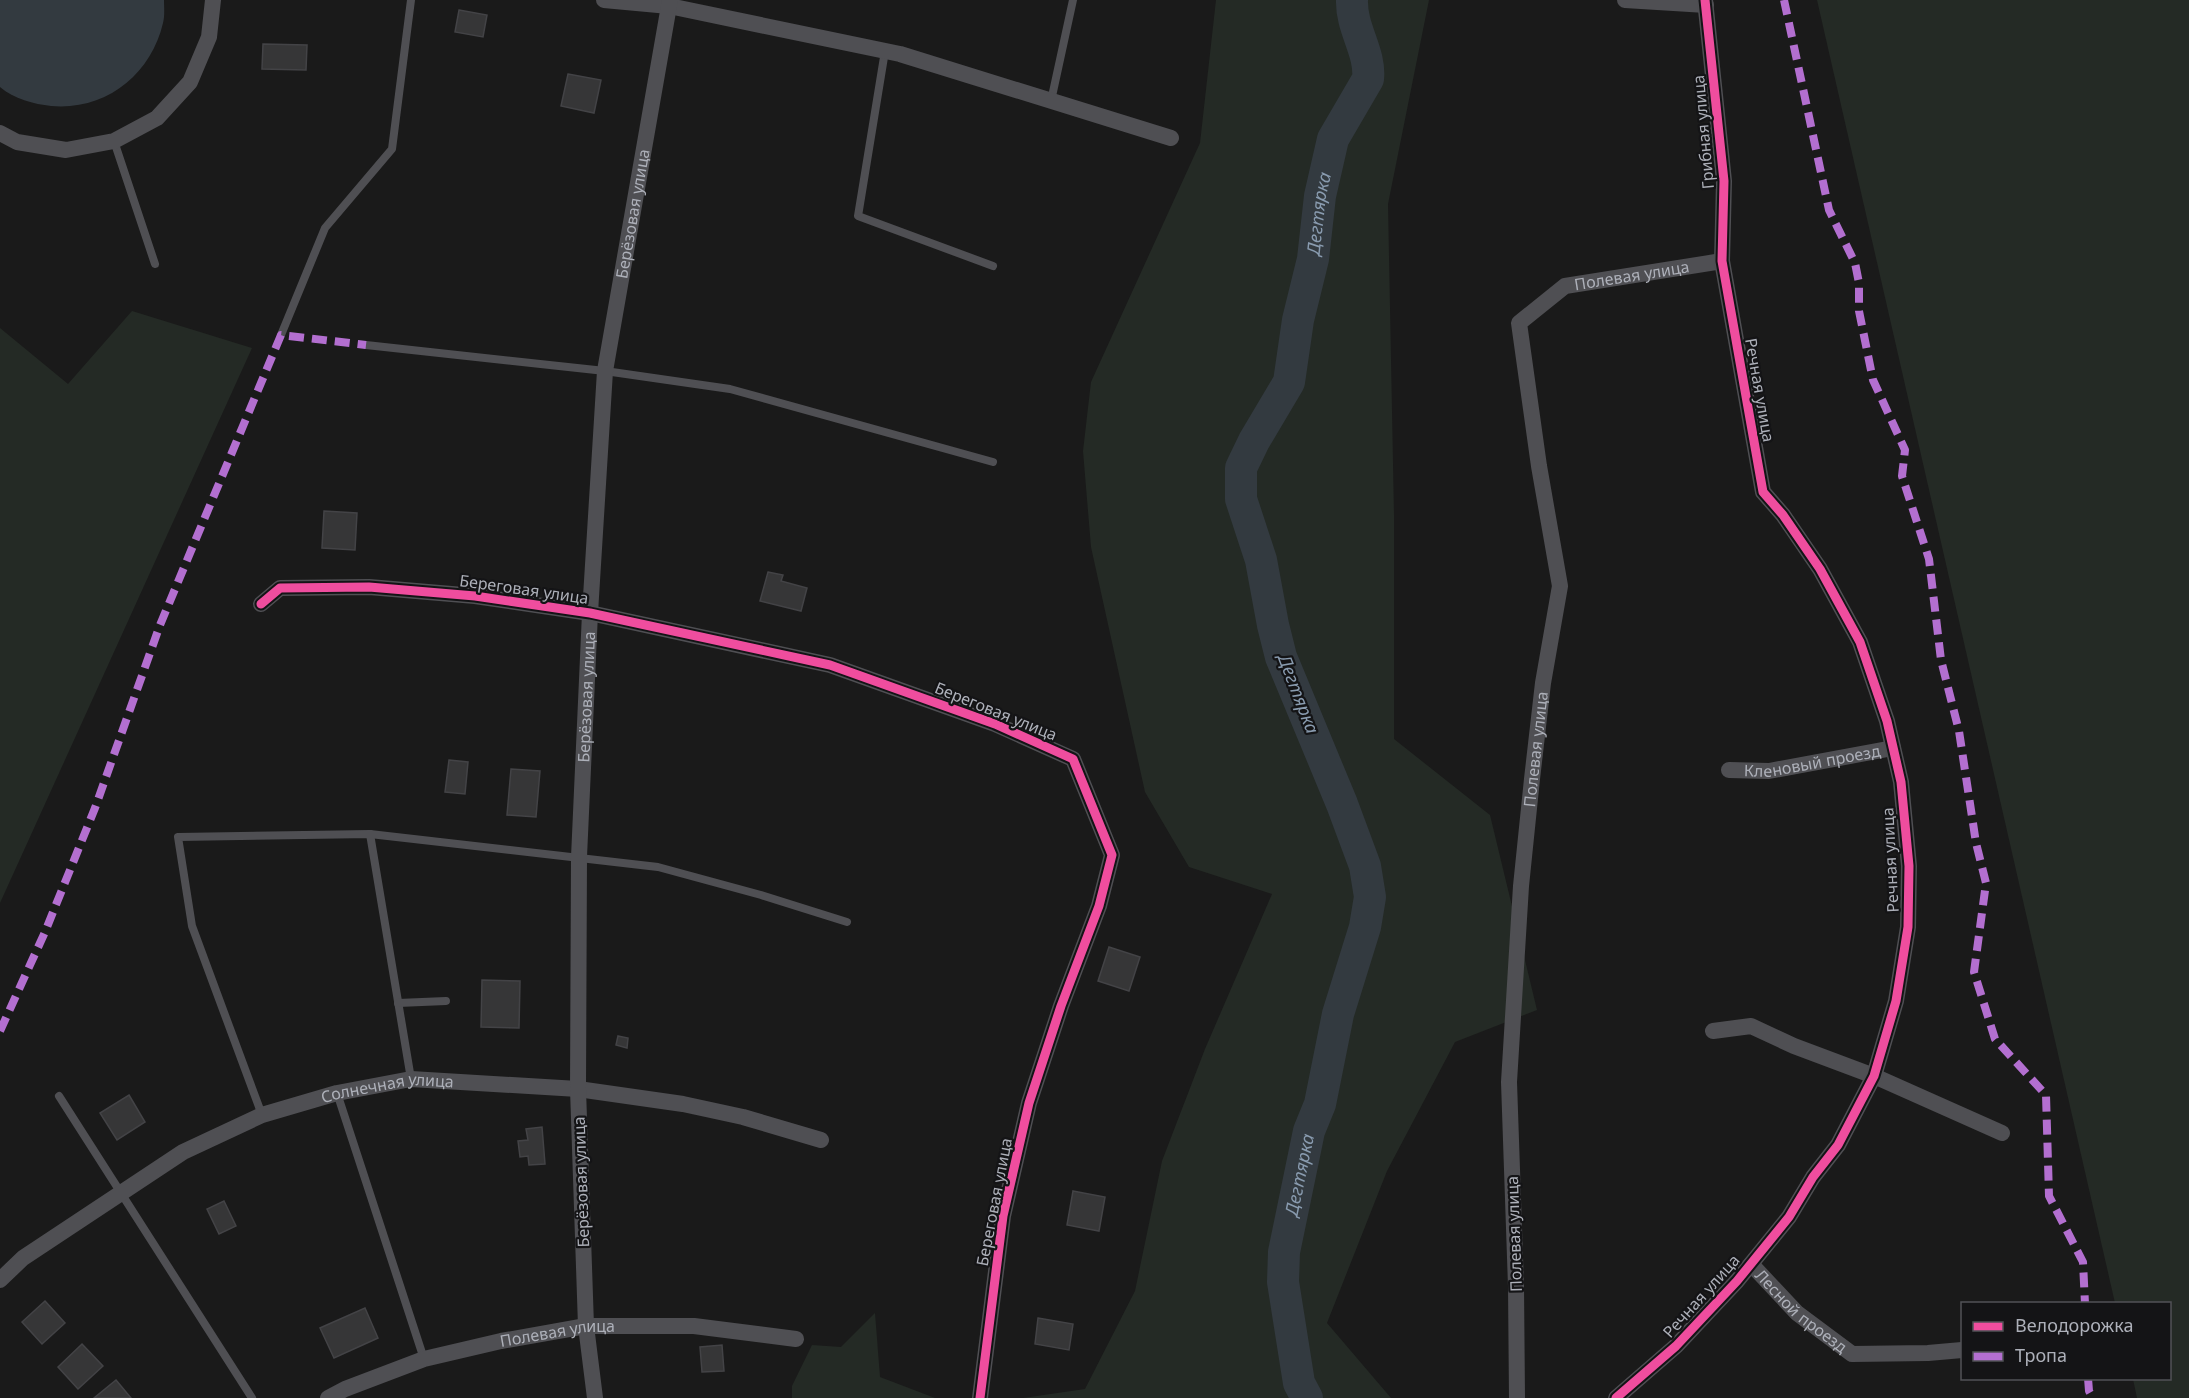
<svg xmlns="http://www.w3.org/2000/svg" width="2189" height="1398" font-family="'Noto Sans',sans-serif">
<rect width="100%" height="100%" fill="#1a1a1a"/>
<g fill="#242a25">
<path d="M 1216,0 L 1429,0 L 1388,204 L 1394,515 L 1394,739 L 1490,815 L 1537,1010 L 1455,1042 L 1387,1171 L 1327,1323 L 1391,1398 L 1023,1398 L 1085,1389 L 1135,1291 L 1162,1161 L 1205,1049 L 1272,894 L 1189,867 L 1145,792 L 1091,547 L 1083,451 L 1091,382 L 1200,143 Z"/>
<path d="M 1817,0 L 2189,0 L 2189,1398 L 2137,1398 L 2133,1379 L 2170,1378 L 2170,1304 L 2115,1303 Z"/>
<path d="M 132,311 L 252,348 L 0,903 L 0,328 L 68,384 Z"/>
<path d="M 875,1313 L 880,1377 L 935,1398 L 792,1398 L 792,1386 L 812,1345 L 841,1347 Z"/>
</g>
<path fill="#333a40" d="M 0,0 L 164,0 C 164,7 165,16 163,23 C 151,75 105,111 51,106 C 34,104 14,99 0,87 Z"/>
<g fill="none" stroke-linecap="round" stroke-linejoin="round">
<path stroke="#333a40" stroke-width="32" id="s1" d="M 1307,1398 L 1299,1383 L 1283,1282 L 1284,1252 L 1309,1131 L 1320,1104 L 1338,1014 L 1365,927 L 1370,897 L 1365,866 L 1342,804 L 1281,657 L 1273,625 L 1261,560 L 1241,499 L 1241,468 L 1254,441 L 1289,382 L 1298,320 L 1313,259 L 1320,196 L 1333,139 L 1368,79 C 1371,52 1351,29 1352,0"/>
</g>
<g fill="#363637" stroke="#434346" stroke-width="1.5">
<path d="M 459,10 L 487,15 L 483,37 L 455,32 Z"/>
<path d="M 263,44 L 307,45 L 306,70 L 262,69 Z"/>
<path d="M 568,74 L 601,80 L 594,113 L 561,106 Z"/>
<path d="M 324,511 L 357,513 L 355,550 L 322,548 Z"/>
<path d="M 768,572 L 783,575 L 781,581 L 807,588 L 801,611 L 760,601 Z"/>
<path d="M 449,760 L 468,762 L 465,794 L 445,792 Z"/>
<path d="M 511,769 L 540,771 L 536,817 L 507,815 Z"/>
<path d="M 1109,947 L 1140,957 L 1129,991 L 1098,981 Z"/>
<path d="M 482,980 L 520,981 L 519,1028 L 481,1027 Z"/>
<path d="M 618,1036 L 628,1038 L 627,1048 L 616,1045 Z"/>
<path d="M 129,1095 L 145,1122 L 117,1140 L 100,1113 Z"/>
<path d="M 542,1127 L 545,1164 L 529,1165 L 528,1156 L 520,1157 L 518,1141 L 528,1140 L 526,1129 Z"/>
<path d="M 1073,1191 L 1105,1197 L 1099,1231 L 1067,1225 Z"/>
<path d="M 224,1201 L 236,1226 L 219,1234 L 207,1209 Z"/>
<path d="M 45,1301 L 65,1323 L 42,1344 L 22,1322 Z"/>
<path d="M 365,1308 L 378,1338 L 334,1358 L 320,1328 Z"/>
<path d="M 1038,1318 L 1073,1324 L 1069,1350 L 1035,1344 Z"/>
<path d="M 82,1344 L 103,1366 L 78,1389 L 58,1367 Z"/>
<path d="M 722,1345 L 724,1371 L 702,1372 L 700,1347 Z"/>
<path d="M 116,1380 L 131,1398 L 94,1398 Z"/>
</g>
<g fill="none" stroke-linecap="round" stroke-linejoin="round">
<g stroke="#4f4f53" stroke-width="8">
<path d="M 885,51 L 858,216 L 993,266"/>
<path d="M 1051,101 L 1073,0"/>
<path d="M 114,141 L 155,264"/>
<path d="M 281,335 L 325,228 L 392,149 L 411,0"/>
<path d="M 366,345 L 605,371 L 730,389 L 993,462"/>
<path d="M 370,834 L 411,1079"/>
<path d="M 398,1003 L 446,1001"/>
<path d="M 337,1093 L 424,1359"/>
<path d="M 59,1096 L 252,1398"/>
<path d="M 262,1115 L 192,926 L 178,837 L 370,834 L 658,867 L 761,895 L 847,922"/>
</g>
<g stroke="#4f4f53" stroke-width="16">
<path d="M 604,0 L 669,6 L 900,54 L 1171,138"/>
<path d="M 1625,0 L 1706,5"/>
<path d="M 0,133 L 17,142 L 66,150 L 114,141 L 157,118 L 190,82 L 209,37 L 213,0"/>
<path d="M 261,604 L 280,588 L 369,587 L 475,596 L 590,613 L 830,665 L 995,724 L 1073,759 L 1112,855 L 1099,906 L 1061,1006 L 1029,1103 L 1003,1216 L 980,1398"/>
<path id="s2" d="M 1729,770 L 1769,771 L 1893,748"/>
<path d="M 1713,1031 L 1751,1026 L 1794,1046 L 1874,1076 L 2002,1133"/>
<path id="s3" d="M 1751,1264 L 1797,1313 L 1852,1354 L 1928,1353 L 1962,1350"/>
<path id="s4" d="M 0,1280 L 23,1258 L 183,1152 L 262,1115 L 337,1093 L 411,1079 L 578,1089 L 683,1104 L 743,1117 L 821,1140"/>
<path id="s5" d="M 328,1398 L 345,1389 L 424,1359 L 501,1341 L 586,1326 L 694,1326 L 796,1339"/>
<path id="s6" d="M 595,1398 L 586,1326 L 578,1089 L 579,857 L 590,613 L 605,371 L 670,0"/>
<path id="s7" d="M 1517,1398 L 1516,1286 L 1509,1082 L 1521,886 L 1532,779 L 1543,683 L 1560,586 L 1539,466 L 1519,323 L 1565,286 L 1722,261"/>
<path d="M 1616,1398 L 1676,1346 L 1737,1281 L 1789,1217 L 1813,1177 L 1838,1145 L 1874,1076 L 1896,1001 L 1908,927 L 1909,866 L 1901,782 L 1887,721 L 1860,642 L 1820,569 L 1783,515 L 1763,492 L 1722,261 L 1724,181 L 1705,0"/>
</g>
<g stroke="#b36fd0" stroke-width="8" stroke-dasharray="15 8" stroke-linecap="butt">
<path d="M 1784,0 L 1829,210 L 1855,263 L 1859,283 L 1859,311 L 1873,380 L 1905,450 L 1902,476 L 1929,559 L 1941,660 L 1959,731 L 1976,843 L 1986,883 L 1974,972 L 1995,1039 L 2046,1095 L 2049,1196 L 2083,1262 L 2085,1304"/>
<path d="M 0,1031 L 45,932 L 95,808 L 160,625 L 281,335 L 366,345"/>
<path d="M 2088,1378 L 2089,1391 L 2093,1398"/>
</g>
<g stroke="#141416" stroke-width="13">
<g id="cycleway">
<path d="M 261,604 L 280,588 L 369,587 L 475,596 L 590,613 L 830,665 L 995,724 L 1073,759 L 1112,855 L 1099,906 L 1061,1006 L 1029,1103 L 1003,1216 L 980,1398"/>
<path d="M 1616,1398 L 1676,1346 L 1737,1281 L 1789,1217 L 1813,1177 L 1838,1145 L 1874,1076 L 1896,1001 L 1908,927 L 1909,866 L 1901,782 L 1887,721 L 1860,642 L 1820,569 L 1783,515 L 1763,492 L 1722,261 L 1724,181 L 1705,0"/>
</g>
</g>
<use href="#cycleway" stroke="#ef4d9e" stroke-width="9"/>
</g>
<g text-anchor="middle" stroke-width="4.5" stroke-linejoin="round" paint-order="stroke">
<g font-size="16" fill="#adb0b9" stroke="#141416">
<text transform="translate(1703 132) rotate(-95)" y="6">Грибная улица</text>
<text dy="6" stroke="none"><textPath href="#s6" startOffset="1188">Берёзовая улица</textPath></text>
<text dy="6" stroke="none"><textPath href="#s7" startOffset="1208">Полевая улица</textPath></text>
<text transform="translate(1760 390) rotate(80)" y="6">Речная улица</text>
<text transform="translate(524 589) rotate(8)" y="6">Береговая улица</text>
<text dy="6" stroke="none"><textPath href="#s6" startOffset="702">Берёзовая улица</textPath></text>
<text transform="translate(996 711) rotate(22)" y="6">Береговая улица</text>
<text dy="6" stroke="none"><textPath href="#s7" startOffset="650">Полевая улица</textPath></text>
<text dy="6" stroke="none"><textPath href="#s2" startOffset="84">Кленовый проезд</textPath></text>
<text transform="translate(1890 860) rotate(-93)" y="6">Речная улица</text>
<text dy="6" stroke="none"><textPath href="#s4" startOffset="440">Солнечная улица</textPath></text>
<text transform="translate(581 1182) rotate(-92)" y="6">Берёзовая улица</text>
<text transform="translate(994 1202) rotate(-79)" y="6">Береговая улица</text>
<text transform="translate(1514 1234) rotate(-92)" y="6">Полевая улица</text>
<text transform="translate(1701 1296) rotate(-48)" y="6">Речная улица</text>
<text dy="6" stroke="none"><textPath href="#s3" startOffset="69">Лесной проезд</textPath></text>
<text dy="6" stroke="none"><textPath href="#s5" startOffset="240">Полевая улица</textPath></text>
</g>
<g font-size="18" font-style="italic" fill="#899baf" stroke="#141416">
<text dy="6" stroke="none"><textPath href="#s1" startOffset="1236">Дегтярка</textPath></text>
<text transform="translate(1298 694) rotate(69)" y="6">Дегтярка</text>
<text dy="6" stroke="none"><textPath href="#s1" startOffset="228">Дегтярка</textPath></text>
</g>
</g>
<rect x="1961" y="1302" width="210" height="78" fill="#141416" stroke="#515257" stroke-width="1.5"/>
<rect x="1973" y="1322" width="30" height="9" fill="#ef4d9e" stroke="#515257" stroke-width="1.5"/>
<text x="2015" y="1332" font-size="18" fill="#adb0b9">Велодорожка</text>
<rect x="1973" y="1352" width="30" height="9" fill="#b36fd0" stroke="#515257" stroke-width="1.5"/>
<text x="2015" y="1362" font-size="18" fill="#adb0b9">Тропа</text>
</svg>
